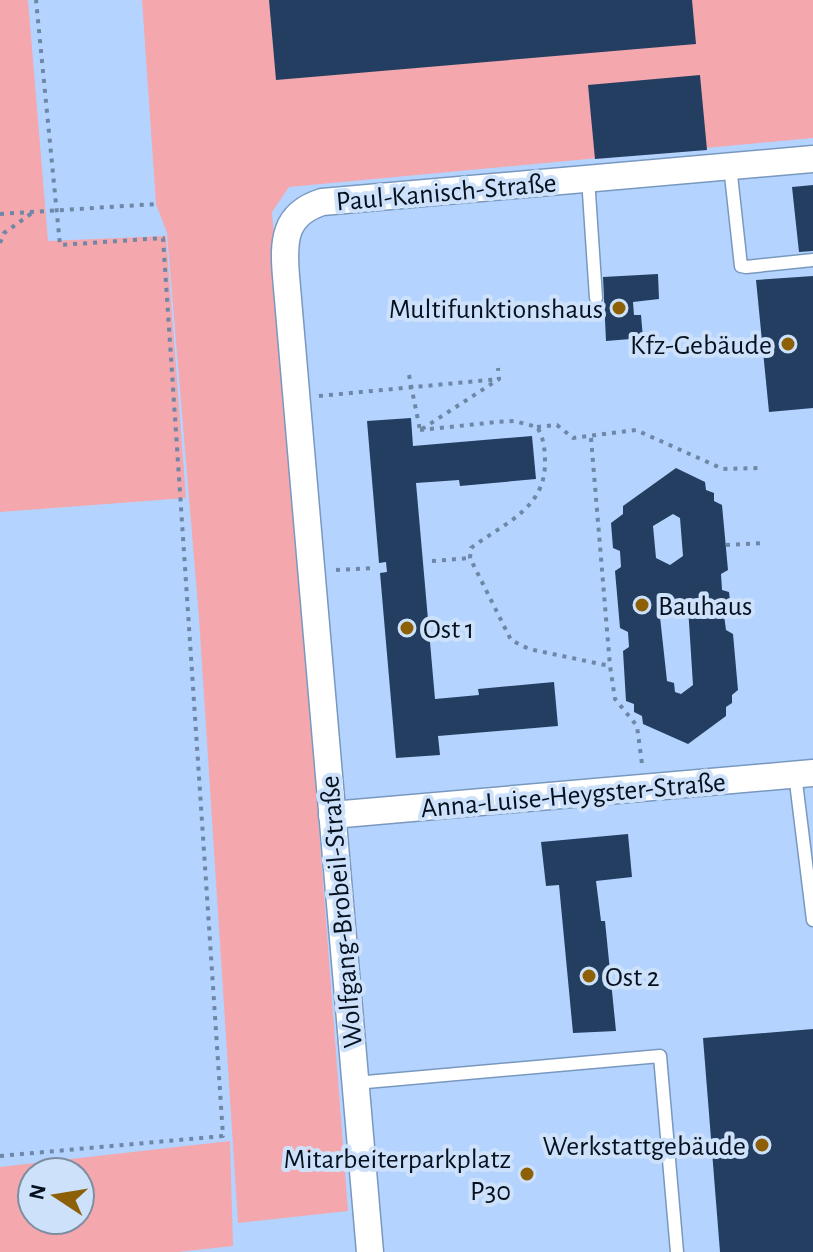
<svg xmlns="http://www.w3.org/2000/svg" width="813" height="1252" font-family="'Alegreya Sans',sans-serif">
<rect width="100%" height="100%" fill="#b4d4ff"/>
<g fill="#f4a7ac" fill-rule="evenodd">
<path d="M 0,0 L 28,0 L 48,241 L 166,236 L 186,498 L 0,512 Z"/>
<path d="M 142,0 L 813,0 L 813,138 L 289,187 L 272,212 L 348,1211 L 238,1223 L 199,618 L 167,233 L 156,204 Z"/>
<path d="M 230,1141 L 233,1246 L 178,1252 L 0,1252 L 0,1167 ZM 32,1172 L 80,1172 L 80,1220 L 32,1220 Z"/>
</g>
<g fill="#233e60" fill-rule="evenodd">
<path d="M 269,0 L 692,0 L 696,44 L 276,80 Z"/>
<path d="M 700,75 L 707,150 L 595,159 L 588,85 Z"/>
<path d="M 813,185 L 813,251 L 799,252 L 792,187 Z"/>
<path d="M 658,274 L 659,299 L 633,302 L 634,315 L 641,315 L 643,338 L 606,341 L 603,277 Z"/>
<path d="M 813,276 L 813,408 L 769,412 L 756,280 Z"/>
<path d="M 411,418 L 413,446 L 532,436 L 536,479 L 460,486 L 459,480 L 416,483 L 435,699 L 479,695 L 478,689 L 554,682 L 558,726 L 438,736 L 440,755 L 396,758 L 380,573 L 387,572 L 386,562 L 379,563 L 367,421 Z"/>
<path d="M 676,468 L 705,482 L 706,490 L 714,493 L 714,501 L 722,505 L 728,570 L 721,574 L 722,590 L 729,592 L 731,609 L 724,615 L 726,630 L 733,634 L 738,690 L 732,695 L 732,703 L 726,707 L 726,716 L 688,744 L 643,724 L 642,716 L 634,712 L 634,704 L 626,701 L 623,651 L 629,647 L 628,632 L 620,628 L 615,571 L 621,567 L 620,551 L 613,548 L 611,523 L 623,514 L 623,506 ZM 673,514 L 680,518 L 683,556 L 670,565 L 656,558 L 653,526 ZM 673,599 L 688,607 L 693,685 L 681,694 L 675,692 L 674,683 L 667,681 L 660,617 L 668,612 L 666,603 Z"/>
<path d="M 628,834 L 632,877 L 596,881 L 601,921 L 605,921 L 616,1031 L 573,1033 L 559,885 L 546,886 L 541,842 Z"/>
<path d="M 813,1029 L 813,1252 L 720,1252 L 703,1038 Z"/>
</g>
<g fill="none" stroke-linecap="round" stroke-linejoin="round">
<g stroke="#7998bf" stroke-width="15">
<g id="lane">
<path d="M 730,166 L 741,266 L 746,267 L 813,260"/>
<path d="M 588,178 L 596,298"/>
<path d="M 795,774 L 813,920"/>
<path d="M 355,1083 L 660,1056 L 677,1252"/>
</g>
</g>
<g stroke="#7998bf" stroke-width="29">
<g id="street">
<path d="M 332,815 L 813,773"/>
<path d="M 370,1252 L 286,276 C 283,241 284,214 322,202 L 813,159"/>
</g>
</g>
<g stroke="#6f87a6" stroke-width="4" stroke-dasharray="4 6" stroke-linecap="butt">
<path d="M 0,214 L 156,204"/>
<path d="M 0,243 L 4,233 L 32,213"/>
<path d="M 409,375 L 420,430"/>
<path d="M 319,396 L 499,379"/>
<path d="M 537,427 L 557,425 L 573,438 L 636,430 L 723,469 L 758,468"/>
<path d="M 422,429 L 499,379 L 498,368"/>
<path d="M 420,430 L 497,422 L 514,421 L 537,427 C 544,438 545,450 545,463 C 545,509 504,523 471,548 L 470,558 L 511,640 L 529,649 L 610,666 L 615,699 L 637,726 L 642,764"/>
<path d="M 591,438 L 610,666"/>
<path d="M 726,545 L 764,543"/>
<path d="M 432,561 L 470,558"/>
<path d="M 336,570 L 373,568"/>
<path d="M 0,1156 L 223,1136 L 163,238 L 60,245 L 36,0"/>
</g>
<use href="#lane" stroke="#fff" stroke-width="12"/>
<use href="#street" stroke="#fff" stroke-width="26"/>
</g>
<g fill="#8d5f07" stroke="#cde1fa" stroke-width="3">
<circle cx="619" cy="308" r="8"/>
<circle cx="788" cy="344" r="8"/>
<circle cx="642" cy="605" r="8"/>
<circle cx="407" cy="628" r="8"/>
<circle cx="589" cy="976" r="8"/>
<circle cx="762" cy="1145" r="8"/>
<circle cx="527" cy="1174" r="8"/>
</g>
<g text-anchor="middle" stroke-width="8" stroke-linejoin="round" paint-order="stroke">
<g font-size="28" fill="#06111f" stroke="#cde1fa">
<text transform="translate(446 191) rotate(-5)" y="10">Paul-Kanisch-Straße</text>
<text transform="translate(573 794) rotate(-5)" y="10">Anna-Luise-Heygster-Straße</text>
<text transform="translate(340 912) rotate(-95)" y="10">Wolfgang-Brobeil-Straße</text>
</g>
<g font-size="28" fill="#06111f" stroke="#cde1fa" text-anchor="end">
<text x="603" y="318">Multifunktionshaus</text>
<text x="772" y="354">Kfz-Gebäude</text>
<text x="658" y="615" text-anchor="start">Bauhaus</text>
<text x="423" y="638" text-anchor="start">Ost 1</text>
<text x="605" y="986" text-anchor="start">Ost 2</text>
<text x="746" y="1155">Werkstattgebäude</text>
<text x="511" y="1168">Mitarbeiterparkplatz<tspan x="511" dy="32">P30</tspan></text>
</g>
</g>
<g transform="translate(56 1196) rotate(282)"><circle r="38" fill="#cde1fa" stroke="#7d8ea2" stroke-width="2"/>
<path d="M0-6L14 30L0 20L-14 30Z" fill="#8d5f07"/>
<text y="-12" font-size="22" font-weight="bold" text-anchor="middle" fill="#06111f">N</text>
</g>
</svg>
